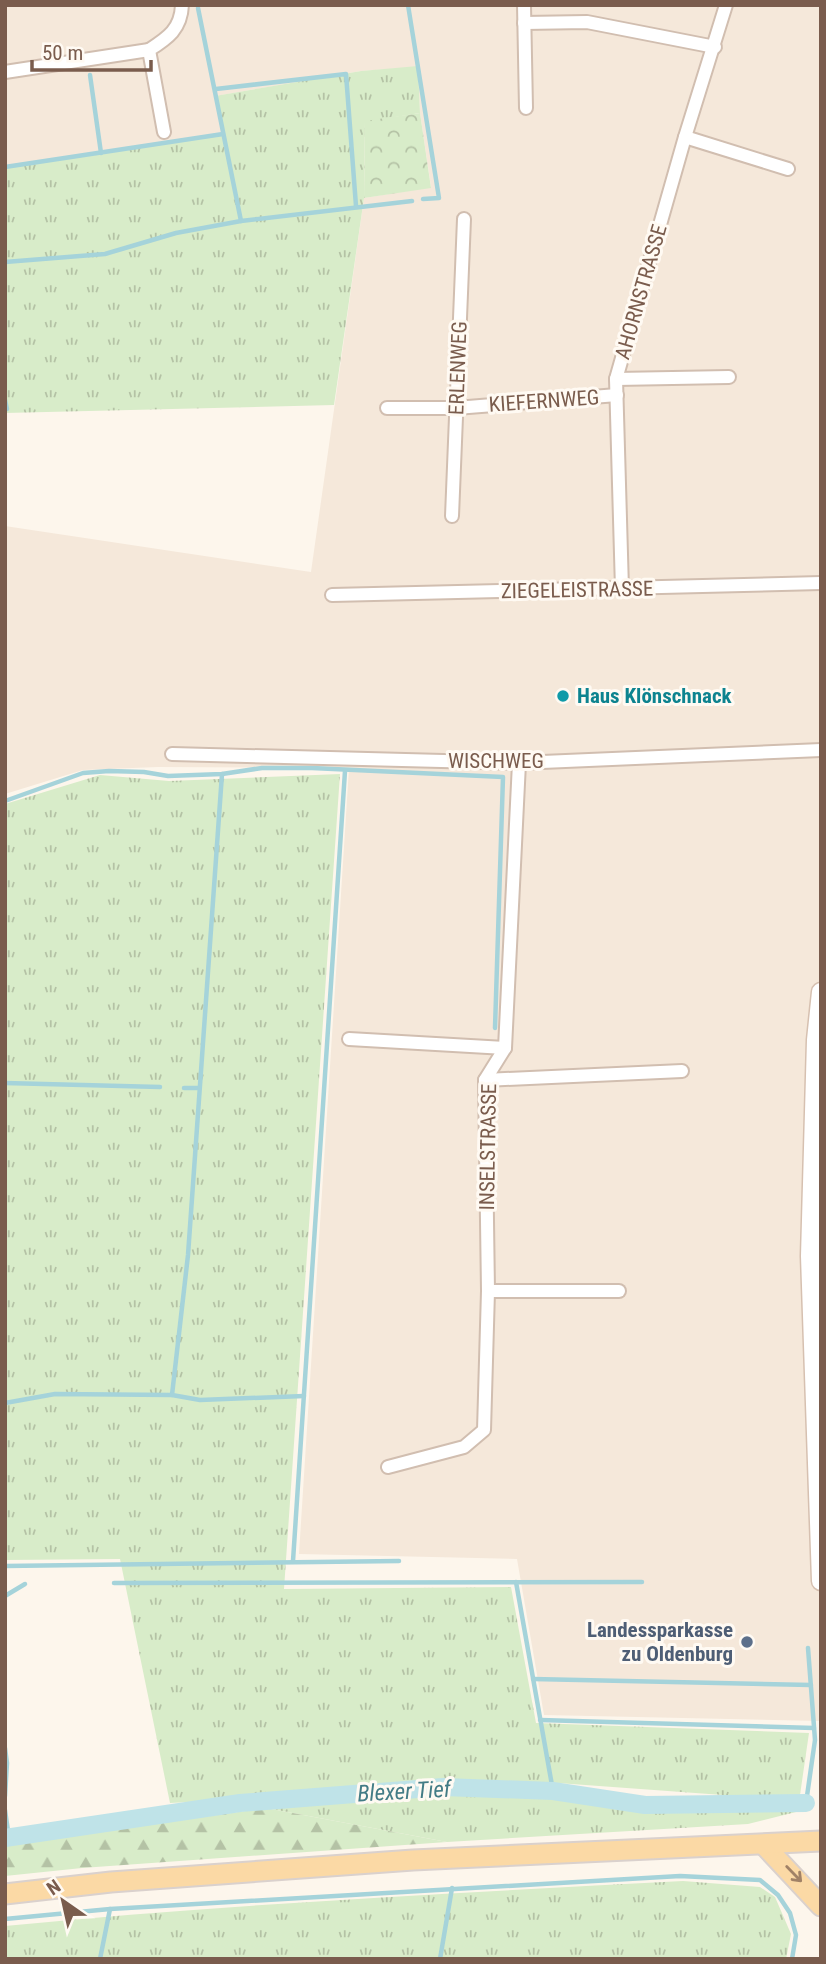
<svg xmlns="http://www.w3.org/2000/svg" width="826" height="1964" font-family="'Roboto Condensed',sans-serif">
<defs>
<pattern id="grass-tufts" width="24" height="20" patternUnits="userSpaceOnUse" patternTransform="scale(1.75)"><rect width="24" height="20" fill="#d8ecc9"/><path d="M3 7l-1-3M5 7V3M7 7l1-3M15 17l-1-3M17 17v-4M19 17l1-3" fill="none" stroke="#b4c2a5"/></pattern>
<pattern id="forest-firs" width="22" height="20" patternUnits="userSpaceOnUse" patternTransform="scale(1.75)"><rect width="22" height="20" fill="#d8ecc9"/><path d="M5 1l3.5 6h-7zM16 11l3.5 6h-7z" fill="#b4c2a5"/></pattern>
<pattern id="park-crowns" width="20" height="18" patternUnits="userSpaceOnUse" patternTransform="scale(1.75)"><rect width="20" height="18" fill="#d8ecc9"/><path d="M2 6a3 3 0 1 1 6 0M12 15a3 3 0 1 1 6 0" fill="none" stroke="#b4c2a5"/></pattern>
</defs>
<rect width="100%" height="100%" fill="#fdf6ec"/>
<path fill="#f5e8da" d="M 5,5 L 821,5 L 821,1721 L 544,1715 L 517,1559 L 299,1554 L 349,768 L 158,767 L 83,770 L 5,794 L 5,526 L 311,572 L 364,198 L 431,187 L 420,113 L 418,67 L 361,71 L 216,96 L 223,134 L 5,167 Z"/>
<g fill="url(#grass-tufts)">
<path d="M 418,66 L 420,113 L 365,122 L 364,198 L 334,405 L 5,413 L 5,167 L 223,135 L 215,96 L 361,71 Z"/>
<path d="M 340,774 L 284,1589 L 511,1587 L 536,1723 L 809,1733 L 800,1795 L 792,1800 L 544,1782 L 170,1803 L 120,1559 L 5,1560 L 5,804 L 100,775 L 169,781 Z"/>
<path d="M 438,1795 L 544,1796 L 648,1812 L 804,1810 L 748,1824 L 447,1842 L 266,1808 Z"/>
<path d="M 683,1881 L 760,1887 L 775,1897 L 791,1934 L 786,1959 L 5,1959 L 5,1926 C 231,1904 457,1893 683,1881 Z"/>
</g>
<path fill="url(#forest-firs)" d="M 266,1808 L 447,1842 L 82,1868 L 5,1876 L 5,1845 Z"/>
<path fill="url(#park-crowns)" d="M 420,113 L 431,188 L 364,198 L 365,121 Z"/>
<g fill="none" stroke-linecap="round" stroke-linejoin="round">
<g stroke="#a5d3da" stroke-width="4.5">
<path d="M 408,5 L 439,198 L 423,199"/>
<path d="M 198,8 L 241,221"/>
<path d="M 90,75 L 101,153"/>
<path d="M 216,89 L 346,74 L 356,206"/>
<path d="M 5,167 L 223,134"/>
<path d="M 5,262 L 105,254 L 176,233 L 241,221 L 412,201"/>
<path d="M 5,400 L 7,409"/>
<path d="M 5,801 L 83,773 L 109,771 L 144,772 L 168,776 L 222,774 L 262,768 L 312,768 L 503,777 L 495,1028"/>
<path d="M 5,1083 L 160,1087"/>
<path d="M 184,1088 L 198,1088"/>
<path d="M 172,1395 L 188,1255 L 222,774"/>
<path d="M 5,1403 L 55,1394 L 172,1395 L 200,1400 L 304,1396"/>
<path d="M 293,1561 L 345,771"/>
<path d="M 5,1566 L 399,1561"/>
<path d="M 516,1582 L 553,1791"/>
<path d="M 114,1583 L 642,1582"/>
<path d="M 5,1596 L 25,1584"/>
<path d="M 533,1679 L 811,1685"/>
<path d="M 540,1720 L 814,1728"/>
<path d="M 5,1748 L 7,1763 L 5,1796"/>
<path d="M 806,1803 L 815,1740 L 808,1648"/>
<path d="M 5,1810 L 9,1838"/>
<path d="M 5,1919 L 110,1909 L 680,1876 L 760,1880 L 778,1895 L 790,1913 L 796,1935 L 792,1959"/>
<path d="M 100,1959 L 110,1909"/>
<path d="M 440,1959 L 452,1888"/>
</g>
<path stroke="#bfe3e8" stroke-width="18" d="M 5,1838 L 240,1803 L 443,1787 L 553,1791 L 645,1805 L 806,1803"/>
<g stroke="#d1beb0" stroke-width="16">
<g id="street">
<path d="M 524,5 L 526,108"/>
<path d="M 524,23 L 587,22 L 715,47"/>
<path d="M 5,72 L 149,50"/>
<path d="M 164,132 L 149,50 C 168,38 181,29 182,5"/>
<path d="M 685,137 L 788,169"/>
<path d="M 616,379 L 729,377"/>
<path d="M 387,408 L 456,408 L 617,395"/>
<path d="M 452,516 L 464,219"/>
<path d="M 622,589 L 616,379 L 685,137 L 726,5"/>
<path d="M 332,595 L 821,583"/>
<path d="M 172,754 L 519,763 L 821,750"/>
<path d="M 349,1039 L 505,1048"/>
<path d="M 485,1080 L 682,1071"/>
<path d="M 488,1291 L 619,1291"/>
<path d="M 388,1467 L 464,1447 L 484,1430 L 488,1291 L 485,1080 L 505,1048 L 519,763"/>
</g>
</g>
<g stroke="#d6c0b0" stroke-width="21">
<path id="secondary" d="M 821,992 L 816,1040 L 810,1256 L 821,1581"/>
</g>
<g stroke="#dad1cd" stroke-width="23">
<g id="primary">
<path d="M 764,1845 L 821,1906"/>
<path d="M 5,1894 L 111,1882 L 413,1860 L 821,1841"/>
</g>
</g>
<use href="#street" stroke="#fff" stroke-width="12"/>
<use href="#secondary" stroke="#fff" stroke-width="18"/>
<use href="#primary" stroke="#fbd9a5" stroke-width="19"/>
</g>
<defs><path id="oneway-shaft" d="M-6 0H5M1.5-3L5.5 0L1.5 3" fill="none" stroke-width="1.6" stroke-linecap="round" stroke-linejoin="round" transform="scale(1.75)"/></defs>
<use stroke="#a18267" href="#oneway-shaft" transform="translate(794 1874) rotate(46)"/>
<circle fill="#0f9aa8" stroke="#fffaf3" stroke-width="2.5" cx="563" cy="696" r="7"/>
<circle fill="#5c6f8a" stroke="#fffaf3" stroke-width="2.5" cx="747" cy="1642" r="7"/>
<g text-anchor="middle" stroke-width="6" stroke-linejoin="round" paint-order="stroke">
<g font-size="21" fill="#7a5c4d" stroke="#fffaf3">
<text transform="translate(641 292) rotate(-74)" y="7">AHORNSTRASSE</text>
<text transform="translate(458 368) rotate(-88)" y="7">ERLENWEG</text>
<text transform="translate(544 401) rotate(-4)" y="7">KIEFERNWEG</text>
<text transform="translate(577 590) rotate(-1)" y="7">ZIEGELEISTRASSE</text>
<text x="496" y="768">WISCHWEG</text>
<text transform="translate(488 1147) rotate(-89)" y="7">INSELSTRASSE</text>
</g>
<g font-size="21" font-weight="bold" fill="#0d838f" stroke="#fffaf3" text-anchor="start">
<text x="577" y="703">Haus Klönschnack</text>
</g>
<g font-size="21" font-weight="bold" fill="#4e5e75" stroke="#fffaf3" text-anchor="end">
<text x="733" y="1637">Landessparkasse<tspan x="733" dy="24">zu Oldenburg</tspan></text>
</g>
<g font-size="23" font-style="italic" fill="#437c86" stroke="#fffaf3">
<text transform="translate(404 1791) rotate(-3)" y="8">Blexer Tief</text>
</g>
</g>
<rect width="826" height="1964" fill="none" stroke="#7a5c4d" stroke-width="14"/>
<g transform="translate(63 1901) rotate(326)" stroke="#fffaf3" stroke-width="5" paint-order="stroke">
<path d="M0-5L12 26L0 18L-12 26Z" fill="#7a5c4d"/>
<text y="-10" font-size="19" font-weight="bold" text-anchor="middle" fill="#7a5c4d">N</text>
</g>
<path d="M32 60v10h119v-10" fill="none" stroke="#7a5c4d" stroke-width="3.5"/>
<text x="42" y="60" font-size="21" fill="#7a5c4d" stroke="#fffaf3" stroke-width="5" paint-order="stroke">50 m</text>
</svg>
